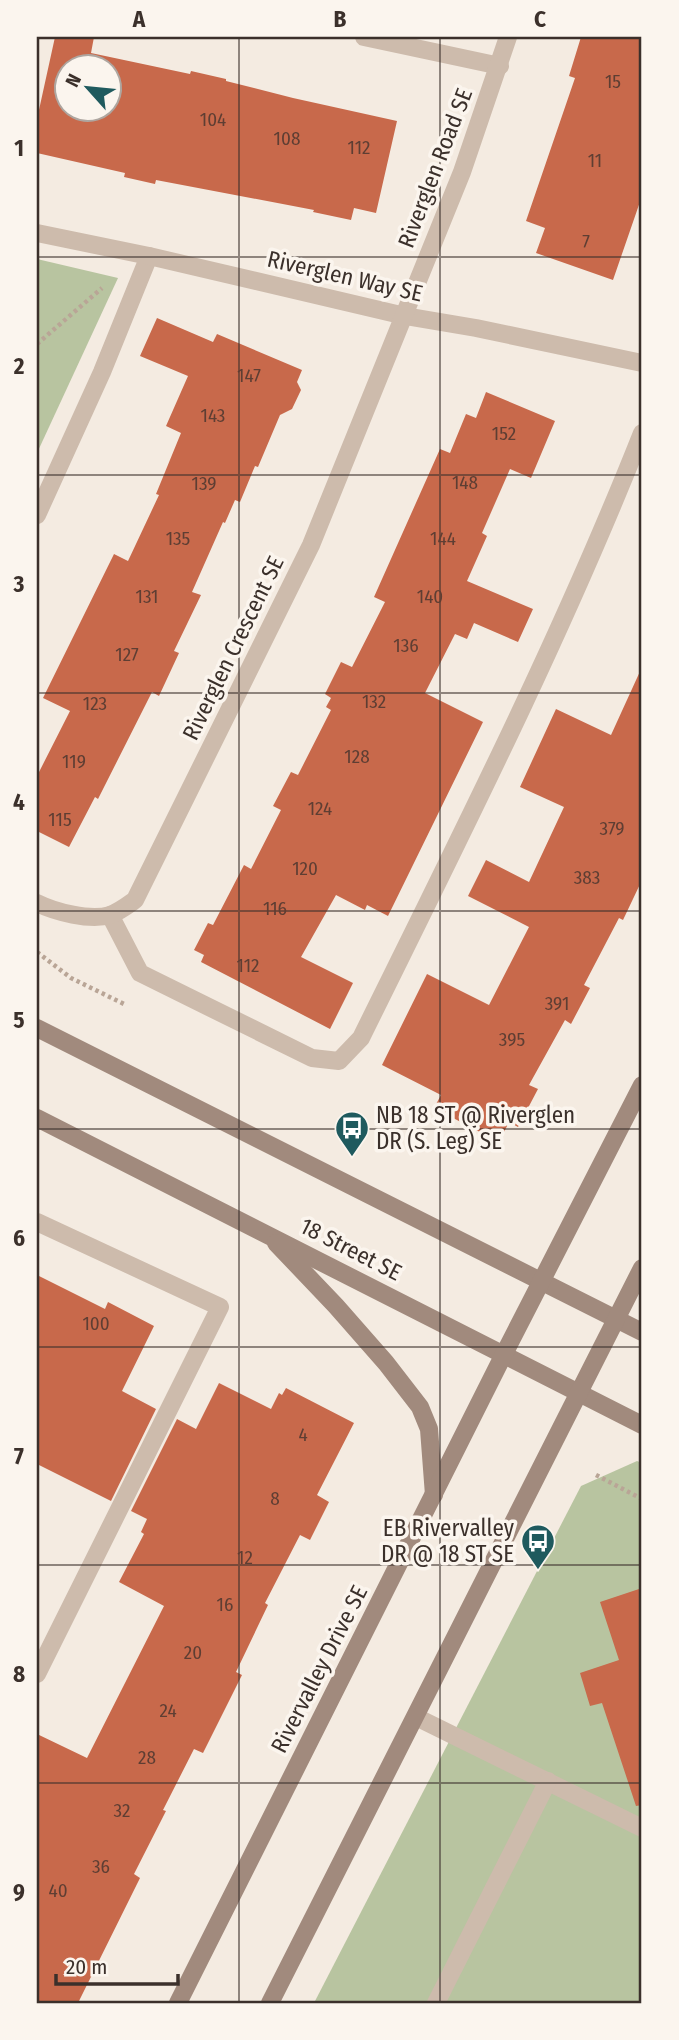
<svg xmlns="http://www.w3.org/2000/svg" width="679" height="2040" font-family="'Fira Sans Condensed',sans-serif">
<rect width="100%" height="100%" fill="#f4ebe1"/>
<g fill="#b8c4a0">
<path d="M 37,259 L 118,278 L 37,453 Z"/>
<path d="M 637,1461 L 642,1463 L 642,2003 L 314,2003 L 581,1486 Z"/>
</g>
<g fill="#c8694b" fill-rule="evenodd">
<path d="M 55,37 L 94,37 L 91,53 L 190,74 L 191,71 L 226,79 L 226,81 L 293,98 L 397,121 L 376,213 L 354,208 L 351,220 L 313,212 L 314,210 L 156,180 L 155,184 L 124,177 L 125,173 L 37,153 L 37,119 ZM 66,66 L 108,66 L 108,108 L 66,108 Z"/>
<path d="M 581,37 L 642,37 L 642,196 L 613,280 L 536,253 L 545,228 L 526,221 L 575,78 L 569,76 Z"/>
<path d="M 157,318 L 213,342 L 217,334 L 302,370 L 297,382 L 301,390 L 292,409 L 280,415 L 258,467 L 255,466 L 240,502 L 235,500 L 225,523 L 223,522 L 192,592 L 201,595 L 174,651 L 179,653 L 159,696 L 152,692 L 98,799 L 95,797 L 69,847 L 37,831 L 37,776 L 70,711 L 43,698 L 114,554 L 128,561 L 159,495 L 156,494 L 181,433 L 166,426 L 188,376 L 140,356 Z"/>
<path d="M 486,392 L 555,421 L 531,478 L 510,469 L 482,533 L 487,536 L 467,581 L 533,609 L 518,642 L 474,623 L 467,639 L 455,634 L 425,693 L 483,722 L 388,916 L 367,905 L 365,910 L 336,895 L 301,957 L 353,983 L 330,1029 L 201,962 L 204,955 L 194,950 L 208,923 L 213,925 L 244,865 L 251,869 L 281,810 L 273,806 L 291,772 L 298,775 L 331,710 L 326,707 L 331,698 L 325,694 L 341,662 L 352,667 L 385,602 L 374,597 L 440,449 L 450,453 L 466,414 L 476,418 Z"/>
<path d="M 642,667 L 642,880 L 623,920 L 619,918 L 584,985 L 590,988 L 571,1024 L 565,1020 L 529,1085 L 538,1089 L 518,1127 L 509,1122 L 499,1142 L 434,1108 L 441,1095 L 382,1065 L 427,974 L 489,1005 L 529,927 L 468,896 L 486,860 L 529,882 L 564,807 L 520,787 L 556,709 L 611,735 Z"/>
<path d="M 37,1275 L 105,1309 L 108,1302 L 154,1326 L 122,1391 L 156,1409 L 111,1501 L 37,1464 Z"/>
<path d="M 219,1383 L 271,1409 L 279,1393 L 282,1395 L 286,1388 L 354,1423 L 317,1495 L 329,1502 L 310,1540 L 300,1535 L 265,1603 L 268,1605 L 236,1672 L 242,1675 L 203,1753 L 194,1749 L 163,1810 L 166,1811 L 134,1874 L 140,1878 L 78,2003 L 37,2003 L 37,1734 L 87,1758 L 164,1606 L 119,1582 L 144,1534 L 141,1532 L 147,1519 L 131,1511 L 177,1419 L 196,1429 Z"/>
<path d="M 642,1588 L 642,1805 L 636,1806 L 602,1703 L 590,1706 L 580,1673 L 619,1660 L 600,1602 Z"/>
</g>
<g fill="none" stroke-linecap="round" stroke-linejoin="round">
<g stroke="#b9a596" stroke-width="4.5" stroke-dasharray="3.5 3.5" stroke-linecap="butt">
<path d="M 37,344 L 102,288"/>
<path d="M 37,952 L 71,978 L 126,1005"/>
<path d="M 596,1475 L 642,1499"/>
</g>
<g stroke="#cdbbac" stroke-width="18">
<path d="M 364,37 L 500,66"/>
<path d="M 37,515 L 102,372 L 149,256"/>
<path d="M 110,915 L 140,973 L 312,1058 L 339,1061 L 361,1038 C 459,839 560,640 642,433"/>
<path d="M 37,1222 L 220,1307 L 37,1674"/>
<path d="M 416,1717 L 642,1828"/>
<path d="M 436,2003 L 548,1781"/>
</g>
<g stroke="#cdbbac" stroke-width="18">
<path d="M 37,233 L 149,256 L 405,316 L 476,328 L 642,363"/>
<path d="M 37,903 C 55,912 90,921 110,915 C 119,912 128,905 135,900 L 311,545 L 462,172 L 508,37"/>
</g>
<g stroke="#a18a7d" stroke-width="18">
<path d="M 37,1028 L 642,1332"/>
<path d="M 37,1118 L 642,1425"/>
<path d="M 276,1243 L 336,1306 L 386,1363 L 420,1407 L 429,1429 L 434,1495"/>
<path d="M 178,2003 L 503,1356 L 642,1085"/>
<path d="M 270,2003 L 642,1268"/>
</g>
</g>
<path fill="none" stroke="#3b302b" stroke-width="2" stroke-opacity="0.55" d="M 239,37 L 239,2003M 440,37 L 440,2003M 37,257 L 642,257M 37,475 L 642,475M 37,693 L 642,693M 37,911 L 642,911M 37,1129 L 642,1129M 37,1347 L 642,1347M 37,1565 L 642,1565M 37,1783 L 642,1783"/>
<defs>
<g id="bus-pin" transform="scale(1.75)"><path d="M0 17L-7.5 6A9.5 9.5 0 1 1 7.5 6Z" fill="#1f5a5e" stroke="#fbf5ee"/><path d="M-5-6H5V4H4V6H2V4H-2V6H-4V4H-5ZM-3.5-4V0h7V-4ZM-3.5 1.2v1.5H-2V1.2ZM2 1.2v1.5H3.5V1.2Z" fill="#fff"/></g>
</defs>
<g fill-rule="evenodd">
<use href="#bus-pin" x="352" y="1128"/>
<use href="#bus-pin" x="538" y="1541"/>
</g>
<g text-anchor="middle" stroke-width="7" stroke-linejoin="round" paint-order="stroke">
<g font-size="19" fill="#5e3e33">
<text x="613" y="88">15</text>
<text x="213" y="126">104</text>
<text x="287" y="145">108</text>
<text x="359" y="154">112</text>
<text x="595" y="167">11</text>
<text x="586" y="248">7</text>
<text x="249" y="382">147</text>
<text x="213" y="422">143</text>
<text x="504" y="440">152</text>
<text x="465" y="489">148</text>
<text x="204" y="490">139</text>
<text x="178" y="545">135</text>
<text x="443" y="545">144</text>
<text x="147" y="603">131</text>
<text x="430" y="603">140</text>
<text x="406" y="652">136</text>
<text x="127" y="661">127</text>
<text x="374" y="708">132</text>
<text x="95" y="710">123</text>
<text x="357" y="763">128</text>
<text x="74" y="768">119</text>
<text x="320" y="815">124</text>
<text x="60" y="826">115</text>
<text x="612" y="835">379</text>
<text x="305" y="875">120</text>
<text x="587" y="884">383</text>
<text x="275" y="915">116</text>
<text x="248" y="972">112</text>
<text x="557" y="1010">391</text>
<text x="512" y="1046">395</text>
<text x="96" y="1330">100</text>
<text x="303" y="1441">4</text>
<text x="275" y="1505">8</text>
<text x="245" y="1564">12</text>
<text x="225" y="1611">16</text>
<text x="193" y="1659">20</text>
<text x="168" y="1717">24</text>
<text x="147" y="1764">28</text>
<text x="122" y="1817">32</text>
<text x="101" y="1873">36</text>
<text x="58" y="1897">40</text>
</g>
<g font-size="23" fill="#3b302b" stroke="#fbf5ee">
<text transform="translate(435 168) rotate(-69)" y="8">Riverglen Road SE</text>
<text transform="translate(345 276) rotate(13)" y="8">Riverglen Way SE</text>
<text transform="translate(233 648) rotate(-64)" y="8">Riverglen Crescent SE</text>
<text transform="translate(351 1249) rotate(27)" y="8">18 Street SE</text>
<text transform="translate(319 1669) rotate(-63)" y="8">Rivervalley Drive SE</text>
</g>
<g font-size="23" fill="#3b302b" stroke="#fbf5ee" text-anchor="start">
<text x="376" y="1123">NB 18 ST @ Riverglen<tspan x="376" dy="26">DR (S. Leg) SE</tspan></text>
<text x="514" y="1536" text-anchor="end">EB Rivervalley<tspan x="514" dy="26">DR @ 18 ST SE</tspan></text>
</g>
</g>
<rect width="679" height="2040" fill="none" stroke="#fbf5ee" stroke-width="77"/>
<g transform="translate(88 88) rotate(297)"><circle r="33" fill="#fbf5ee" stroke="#aea6a0" stroke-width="2"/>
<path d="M0-5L12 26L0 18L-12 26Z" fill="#1f5a5e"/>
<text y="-10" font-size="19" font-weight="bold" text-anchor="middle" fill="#3b302b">N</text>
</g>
<path d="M56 1974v10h122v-10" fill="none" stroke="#3b302b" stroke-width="3.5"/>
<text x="66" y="1974" font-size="21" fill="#3b302b" stroke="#fbf5ee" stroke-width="5" paint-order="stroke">20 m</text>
<rect x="38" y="38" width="602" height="1964" fill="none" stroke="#3b302b" stroke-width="2.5"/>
<g font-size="23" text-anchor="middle" font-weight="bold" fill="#3b302b">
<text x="139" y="27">A</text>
<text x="340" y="27">B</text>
<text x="540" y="27">C</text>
<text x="19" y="156">1</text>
<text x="19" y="374">2</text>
<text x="19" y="592">3</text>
<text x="19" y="810">4</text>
<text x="19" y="1028">5</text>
<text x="19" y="1246">6</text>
<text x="19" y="1464">7</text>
<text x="19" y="1682">8</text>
<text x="19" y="1900">9</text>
</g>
</svg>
